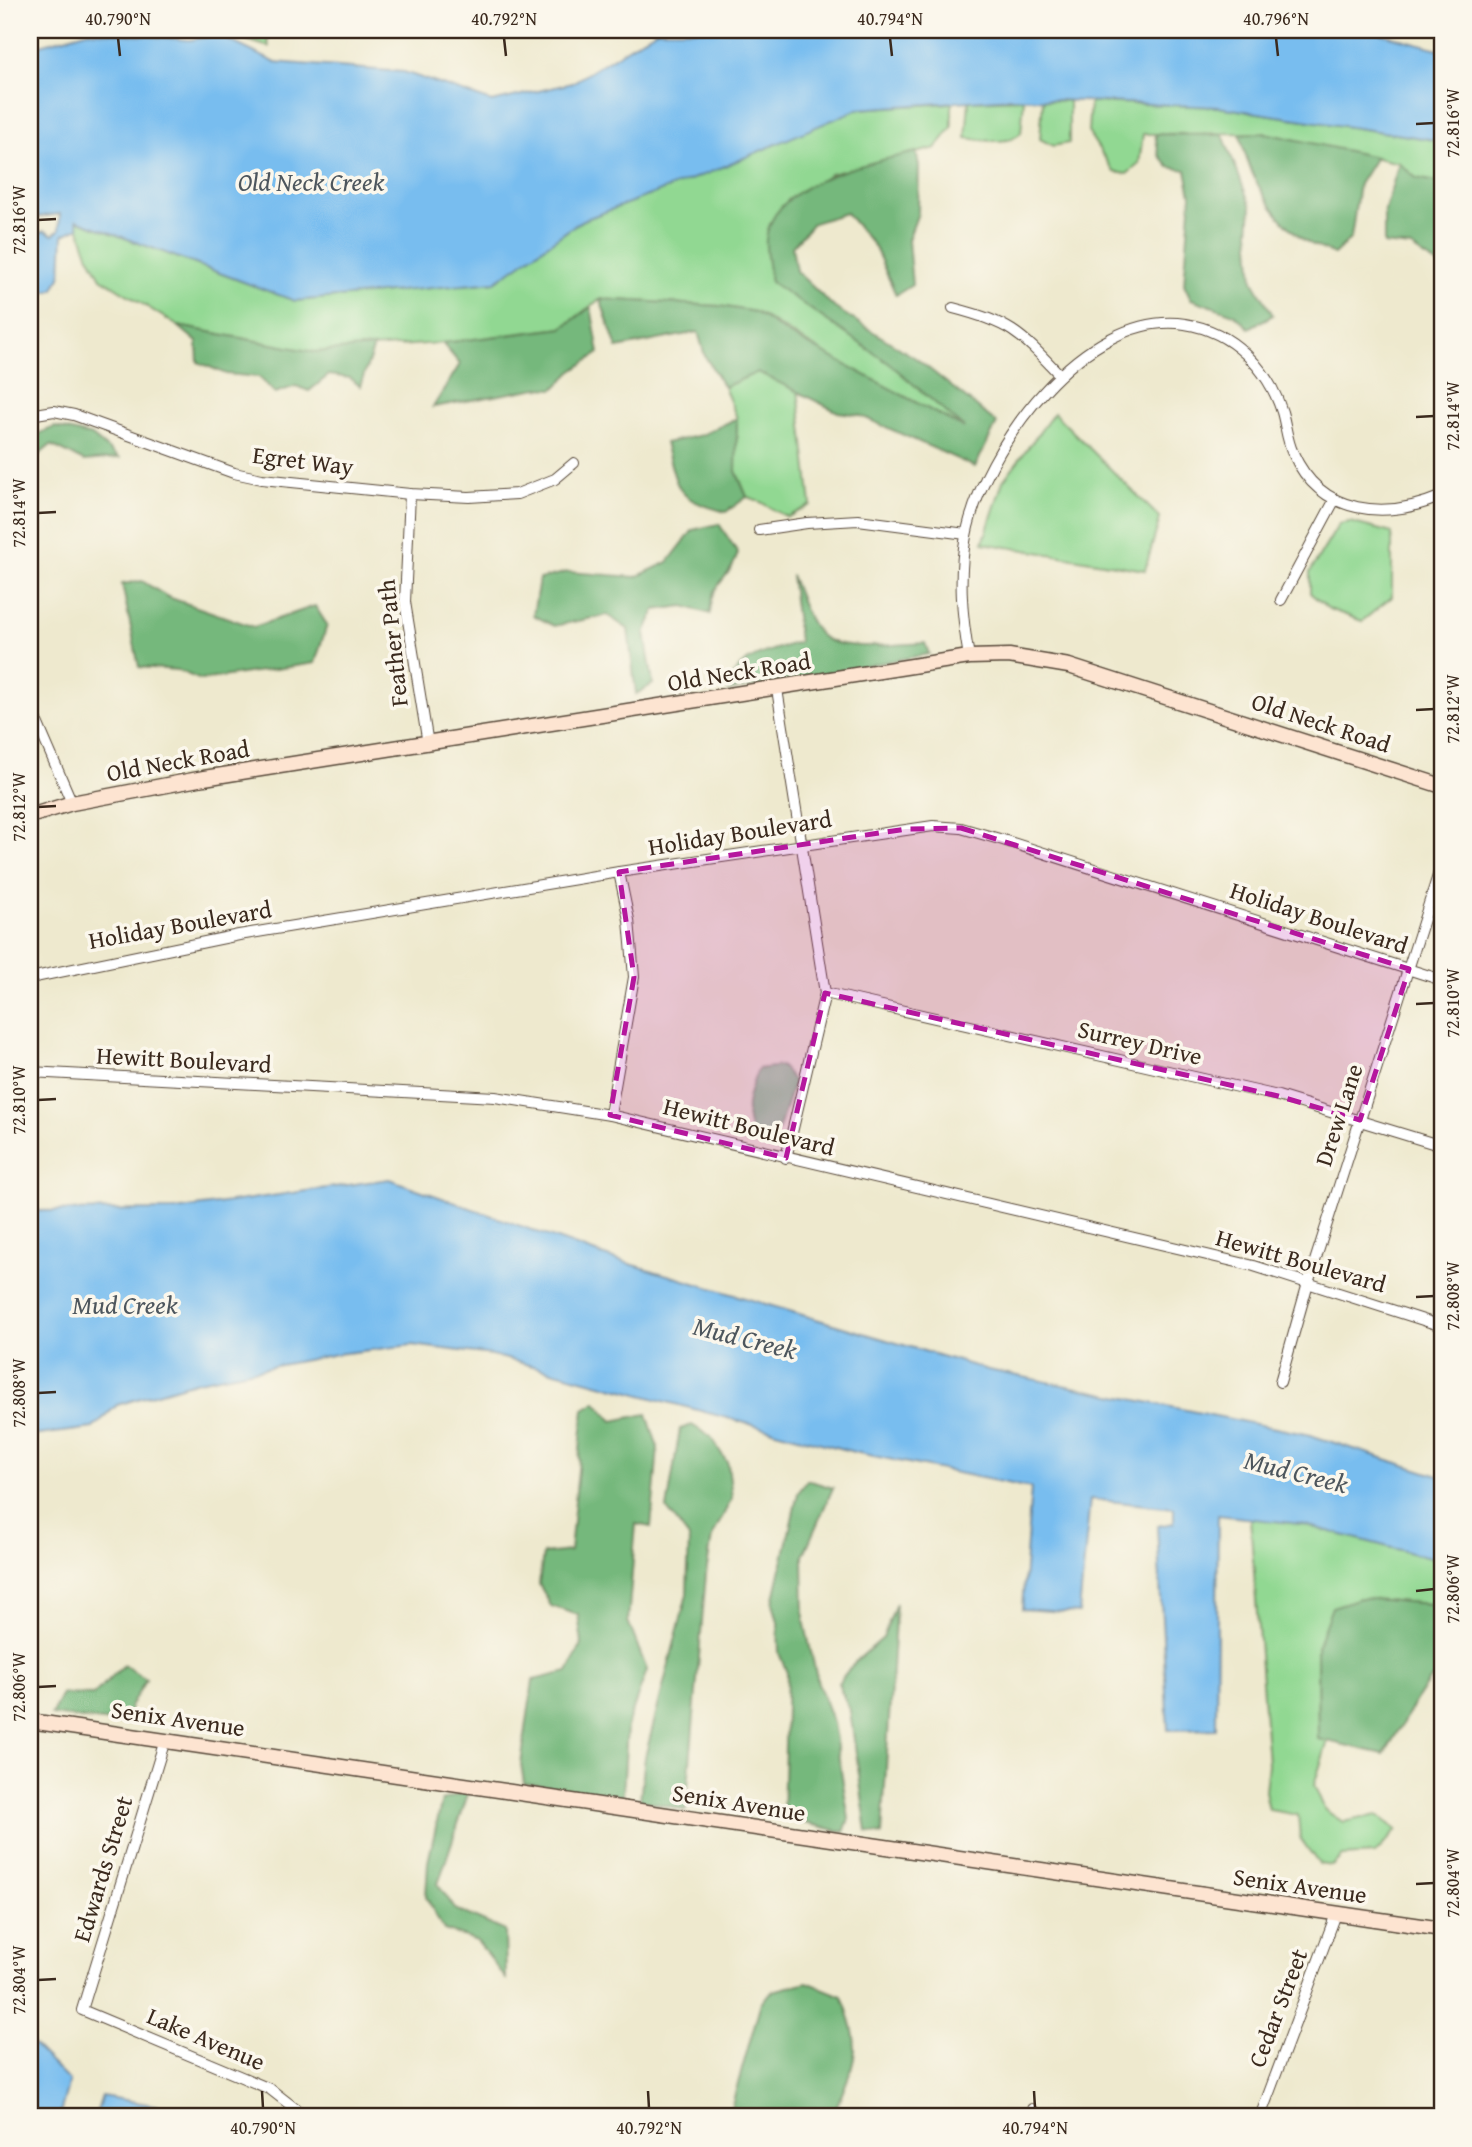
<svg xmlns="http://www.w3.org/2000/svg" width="1472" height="2147" font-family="'Gentium Book Plus',serif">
<rect width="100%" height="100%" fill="#fbf7ec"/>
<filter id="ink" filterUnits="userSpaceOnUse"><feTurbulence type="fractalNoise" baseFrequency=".0143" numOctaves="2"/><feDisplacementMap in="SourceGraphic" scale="14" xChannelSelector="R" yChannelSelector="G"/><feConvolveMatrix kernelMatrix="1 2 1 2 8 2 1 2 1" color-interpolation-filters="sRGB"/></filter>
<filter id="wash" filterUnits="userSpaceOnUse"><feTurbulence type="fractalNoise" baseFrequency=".00686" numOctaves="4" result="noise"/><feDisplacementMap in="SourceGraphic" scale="28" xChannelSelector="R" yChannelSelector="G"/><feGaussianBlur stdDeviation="1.57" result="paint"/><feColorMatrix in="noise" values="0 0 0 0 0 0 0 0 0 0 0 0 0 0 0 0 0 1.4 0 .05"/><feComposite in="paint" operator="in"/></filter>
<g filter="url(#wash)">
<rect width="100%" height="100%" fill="#eee9ce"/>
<g fill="#91d892" stroke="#668158" stroke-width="2">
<path d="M 226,30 L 266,30 L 269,47 L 233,36 Z"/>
<path d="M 1024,99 L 1021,133 C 1007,146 983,140 966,138 L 969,101 Z"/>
<path d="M 1043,100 L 1069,101 L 1069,143 L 1053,146 L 1040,139 Z"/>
<path d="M 1090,102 L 1218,107 L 1442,141 L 1442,183 L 1416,178 L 1399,163 L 1265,133 L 1143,134 L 1139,164 L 1127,174 L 1114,172 L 1088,132 Z"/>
<path d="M 952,103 L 952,127 L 936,148 L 830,174 L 766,239 L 771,282 L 985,429 L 978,446 L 756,312 L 720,306 L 600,299 L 562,328 L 454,342 L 314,352 L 178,326 L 101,278 L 88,254 L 76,220 L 295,301 L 494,282 L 581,221 L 858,109 Z"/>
<path d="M 758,372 L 798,390 L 811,505 L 788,517 C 772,511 763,500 747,497 L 736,471 L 737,418 L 724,387 Z"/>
<path d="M 1054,413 L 1160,518 L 1145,570 L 983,543 L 1003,481 Z"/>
<path d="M 1350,522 L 1392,533 L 1392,597 L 1362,621 L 1329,609 L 1310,593 L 1310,572 L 1339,524 Z"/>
<path d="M 1250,1518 L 1301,1524 L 1442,1561 L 1442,1605 L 1360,1598 L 1317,1647 L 1318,1738 L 1328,1741 L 1314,1785 L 1325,1810 L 1343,1822 L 1377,1815 L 1397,1830 L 1375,1854 L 1342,1856 L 1332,1866 L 1319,1864 L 1300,1838 L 1298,1815 L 1269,1810 L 1265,1791 L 1268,1764 Z"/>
</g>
<g fill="#74b87c" stroke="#58714d" stroke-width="2">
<path d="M 1265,133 L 1376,157 L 1359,184 L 1351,238 L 1334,254 C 1323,249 1309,245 1300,237 C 1269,210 1248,174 1240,134 Z"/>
<path d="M 1155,134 L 1223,135 L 1251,207 L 1249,232 L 1253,281 L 1273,315 L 1249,328 L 1234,314 L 1191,299 L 1184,284 L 1191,195 L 1186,170 L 1169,167 L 1159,155 Z"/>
<path d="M 916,152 L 919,165 L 918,213 L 908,240 L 912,285 L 896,295 L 875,247 L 846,213 L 813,223 L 792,247 L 796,271 L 835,308 L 917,359 L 997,423 L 975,467 L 859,415 L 838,412 L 758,372 L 724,387 L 705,356 L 698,332 L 617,348 L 600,299 L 720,306 L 755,312 L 790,335 L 964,428 L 890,364 L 771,282 C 769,269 765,252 766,239 C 773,180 870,163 916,152 Z"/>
<path d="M 1399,163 L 1416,178 L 1442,183 L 1442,268 L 1411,247 L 1384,244 L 1384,213 Z"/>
<path d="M 591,307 L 599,353 L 571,372 L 554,389 L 538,388 L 433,407 L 460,364 L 442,343 L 562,328 Z"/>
<path d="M 178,326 L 314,352 L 374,347 L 360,386 L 350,378 L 329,375 L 309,391 L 296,386 L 275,393 L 259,377 L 226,374 L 198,362 L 197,342 Z"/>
<path d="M 737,418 L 736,471 L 747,497 L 726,512 C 674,498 679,492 665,443 L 702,435 Z"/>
<path d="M 55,427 L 92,436 L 119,458 L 84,461 L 51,445 L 30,462 L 30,437 Z"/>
<path d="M 719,524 L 738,553 C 729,583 712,578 710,614 L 684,606 L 655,610 L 645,633 L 653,684 L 636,694 L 628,629 L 607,615 L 554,626 L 533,615 L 539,579 L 568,572 L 636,577 L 668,562 L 693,530 Z"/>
<path d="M 791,575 C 799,594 805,617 819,634 C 835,653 900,644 925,643 L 929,654 L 728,691 C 731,657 771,651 799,642 Z"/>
<path d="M 142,581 L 168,597 L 254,627 L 315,606 L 327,625 L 315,663 L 201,680 L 177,670 L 139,667 L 122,584 Z"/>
<path d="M 781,1066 L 794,1081 L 778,1131 L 754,1141 C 742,1110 746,1099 758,1069 Z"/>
<path d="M 596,1402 L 613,1421 L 647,1414 L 658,1448 L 651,1527 L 636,1524 L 628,1621 L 647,1670 L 627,1726 L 623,1796 L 524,1783 L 521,1764 L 533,1680 L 568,1672 L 582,1643 L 578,1615 L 551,1606 L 539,1584 L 543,1554 L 570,1551 L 584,1409 Z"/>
<path d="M 692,1425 L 711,1437 L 728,1464 L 732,1498 L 712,1537 L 706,1574 L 686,1810 L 640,1800 L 645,1757 L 687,1594 L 689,1538 L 667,1509 L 680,1429 Z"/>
<path d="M 807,1480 L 833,1488 L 803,1556 L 804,1620 L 818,1683 L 833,1723 L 849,1819 L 844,1832 L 783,1818 L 787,1673 L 779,1653 L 778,1622 L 773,1603 L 798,1493 Z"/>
<path d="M 1360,1598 L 1442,1605 L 1442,1668 C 1416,1691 1404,1725 1384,1754 L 1318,1739 L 1317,1647 L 1332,1607 Z"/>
<path d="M 896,1603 L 882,1835 L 867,1832 L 850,1711 L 838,1683 L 855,1662 L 883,1638 Z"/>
<path d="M 124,1665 L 146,1679 L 130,1707 L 128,1724 L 51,1715 L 62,1694 L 93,1695 Z"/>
<path d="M 469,1791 L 438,1884 L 455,1909 L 505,1931 L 506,1979 L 477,1941 L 444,1930 L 426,1897 L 428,1862 L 442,1800 Z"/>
<path d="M 807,1982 L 842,1996 C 866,2057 853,2061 833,2117 L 677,2117 L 699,2109 L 731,2108 L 761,2002 L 773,1991 Z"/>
</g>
<g fill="#78bdef" stroke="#5a7486" stroke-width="2">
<path d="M 657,30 L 1368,30 L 1442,50 L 1442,141 L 1218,107 L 1012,98 L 858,109 L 711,172 L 581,221 L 495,282 L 295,301 L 77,220 L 79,228 L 63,235 L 61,275 L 54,289 L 47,292 L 38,289 L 30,235 L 45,231 L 53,235 L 59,230 L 60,214 L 30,218 L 30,48 L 89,31 L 190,40 L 218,35 L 274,62 L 404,72 L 492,102 L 572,83 Z"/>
<path d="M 389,1179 L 610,1258 L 988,1370 L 1310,1435 L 1442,1477 L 1442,1561 L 1301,1524 L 1218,1515 L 1216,1729 L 1168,1730 L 1157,1526 L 1174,1523 L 1174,1508 L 1090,1499 L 1079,1613 L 1022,1609 L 1031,1488 L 854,1452 L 492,1355 L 412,1345 L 337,1354 L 198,1381 L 117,1405 L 93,1428 L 30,1436 L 30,1211 L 175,1210 Z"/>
<path d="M 30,2042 L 69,2081 L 59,2117 L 30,2117 Z"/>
<path d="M 102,2096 L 220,2117 L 95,2117 Z"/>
</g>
</g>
<g filter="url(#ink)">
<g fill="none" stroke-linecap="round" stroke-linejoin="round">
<g stroke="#564738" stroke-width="12">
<g id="street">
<path d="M 953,308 C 1011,323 1019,332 1060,375"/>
<path d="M 30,415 L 54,411 L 74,415 L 234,473 L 262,479 L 410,494 L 469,497 L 517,494 L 555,479 L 574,463"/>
<path d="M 410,494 L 405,602 L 428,744"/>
<path d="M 759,530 L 807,523 L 858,520 L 966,534"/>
<path d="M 1281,600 L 1334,501"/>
<path d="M 969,657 C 962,617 958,576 966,536 C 983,448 1085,309 1185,324 C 1232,331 1268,368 1282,412 C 1286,426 1287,441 1293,453 C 1321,516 1386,520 1442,496"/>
<path d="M 777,689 L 825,993 L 786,1158"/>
<path d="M 30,706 L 72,803"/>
<path d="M 30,978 L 239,935 L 619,872 L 933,826 L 961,828 L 1003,840 L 1442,980"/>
<path d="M 825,993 L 1278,1096 L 1442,1146"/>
<path d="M 30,1072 L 495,1097 L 610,1115 L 1254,1266 L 1442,1326"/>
<path d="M 610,1115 L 634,977 L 629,920 L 619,872"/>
<path d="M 1280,1382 L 1308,1283 L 1442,863"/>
<path d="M 165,1740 L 82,2010 L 270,2089 L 306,2117"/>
<path d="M 1029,2117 L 1032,2109"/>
<path d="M 1260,2117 L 1336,1914"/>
</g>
</g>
<g stroke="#564738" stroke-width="17">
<g id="secondary">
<path d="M 30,816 L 72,803 L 204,778 L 969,657 L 1009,656 L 1069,666 L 1442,786"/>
<path d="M 30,1721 L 1442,1929"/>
</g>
</g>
<use href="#street" stroke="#fff" stroke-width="10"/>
<use href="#secondary" stroke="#fde4d1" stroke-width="14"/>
</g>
</g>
<path fill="#b5179e" fill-opacity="0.2" stroke="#b5179e" stroke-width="5" stroke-dasharray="14 9" stroke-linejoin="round" d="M 961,828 L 1409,969 L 1360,1120 L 1278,1096 L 825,993 L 786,1158 L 610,1115 L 634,977 L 619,872 L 906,829 Z"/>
<path fill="none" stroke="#3b2a1e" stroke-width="2.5" d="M 118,38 L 120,56M 504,38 L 506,56M 890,38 L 892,56M 1276,38 L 1278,56M 1416,124 L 1434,123M 38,220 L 56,219M 1416,417 L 1434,416M 38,513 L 56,512M 1416,710 L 1434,709M 38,807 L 56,806M 1416,1004 L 1434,1003M 38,1100 L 56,1099M 1416,1297 L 1434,1296M 38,1393 L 56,1392M 1416,1591 L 1434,1589M 38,1687 L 56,1686M 1416,1884 L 1434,1883M 38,1980 L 56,1979M 262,2091 L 263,2108M 648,2091 L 649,2108M 1034,2091 L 1035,2108"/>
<g text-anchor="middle" stroke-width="7" stroke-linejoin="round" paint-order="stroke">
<g font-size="24" fill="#3b2a1e" stroke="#fbf7ec">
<text transform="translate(303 461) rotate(7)" y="8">Egret Way</text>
<text transform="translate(393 643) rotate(-96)" y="8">Feather Path</text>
<text transform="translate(739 672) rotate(-9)" y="8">Old Neck Road</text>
<text transform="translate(1321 723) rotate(18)" y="8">Old Neck Road</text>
<text transform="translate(178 761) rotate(-10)" y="8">Old Neck Road</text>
<text transform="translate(740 833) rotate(-9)" y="8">Holiday Boulevard</text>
<text transform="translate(1319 918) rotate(18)" y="8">Holiday Boulevard</text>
<text transform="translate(180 925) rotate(-10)" y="8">Holiday Boulevard</text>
<text transform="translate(1140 1043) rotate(13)" y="8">Surrey Drive</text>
<text transform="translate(184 1060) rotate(3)" y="8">Hewitt Boulevard</text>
<text transform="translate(1339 1115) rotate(-72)" y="8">Drew Lane</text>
<text transform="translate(749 1127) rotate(14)" y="8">Hewitt Boulevard</text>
<text transform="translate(1301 1261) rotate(16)" y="8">Hewitt Boulevard</text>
<text transform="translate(178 1719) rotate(8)" y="8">Senix Avenue</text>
<text transform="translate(739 1803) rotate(9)" y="8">Senix Avenue</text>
<text transform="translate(103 1869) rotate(-73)" y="8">Edwards Street</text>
<text transform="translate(1300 1886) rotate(8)" y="8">Senix Avenue</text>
<text transform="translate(1278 2008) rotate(-69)" y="8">Cedar Street</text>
<text transform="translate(206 2039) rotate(23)" y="8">Lake Avenue</text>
</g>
<g font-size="26" font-style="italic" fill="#4d565d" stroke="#fbf7ec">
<text x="311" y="191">Old Neck Creek</text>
<text x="125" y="1314">Mud Creek</text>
<text transform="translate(745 1338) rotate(14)" y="9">Mud Creek</text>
<text transform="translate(1296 1472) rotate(14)" y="9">Mud Creek</text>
</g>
</g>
<rect width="1472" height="2147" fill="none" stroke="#fbf7ec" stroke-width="77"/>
<rect x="38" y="38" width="1396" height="2070" fill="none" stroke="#3b2a1e" stroke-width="2.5"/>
<g font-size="18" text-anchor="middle" fill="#3b2a1e">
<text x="118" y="25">40.790°N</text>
<text x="504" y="25">40.792°N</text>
<text x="890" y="25">40.794°N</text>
<text x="1276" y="25">40.796°N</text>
<text transform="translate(1453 123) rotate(-90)" y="6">72.816°W</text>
<text transform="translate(19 220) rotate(-90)" y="6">72.816°W</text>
<text transform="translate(1453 416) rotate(-90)" y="6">72.814°W</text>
<text transform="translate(19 513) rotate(-90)" y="6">72.814°W</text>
<text transform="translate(1453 709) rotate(-90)" y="6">72.812°W</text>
<text transform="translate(19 807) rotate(-90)" y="6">72.812°W</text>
<text transform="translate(1453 1003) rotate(-90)" y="6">72.810°W</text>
<text transform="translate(19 1100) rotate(-90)" y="6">72.810°W</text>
<text transform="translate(1453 1296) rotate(-90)" y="6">72.808°W</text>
<text transform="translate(19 1393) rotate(-90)" y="6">72.808°W</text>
<text transform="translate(1453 1589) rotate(-90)" y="6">72.806°W</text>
<text transform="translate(19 1687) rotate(-90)" y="6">72.806°W</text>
<text transform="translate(1453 1883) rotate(-90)" y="6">72.804°W</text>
<text transform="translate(19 1980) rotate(-90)" y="6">72.804°W</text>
<text x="263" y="2134">40.790°N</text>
<text x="649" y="2134">40.792°N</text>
<text x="1035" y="2134">40.794°N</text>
</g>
</svg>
